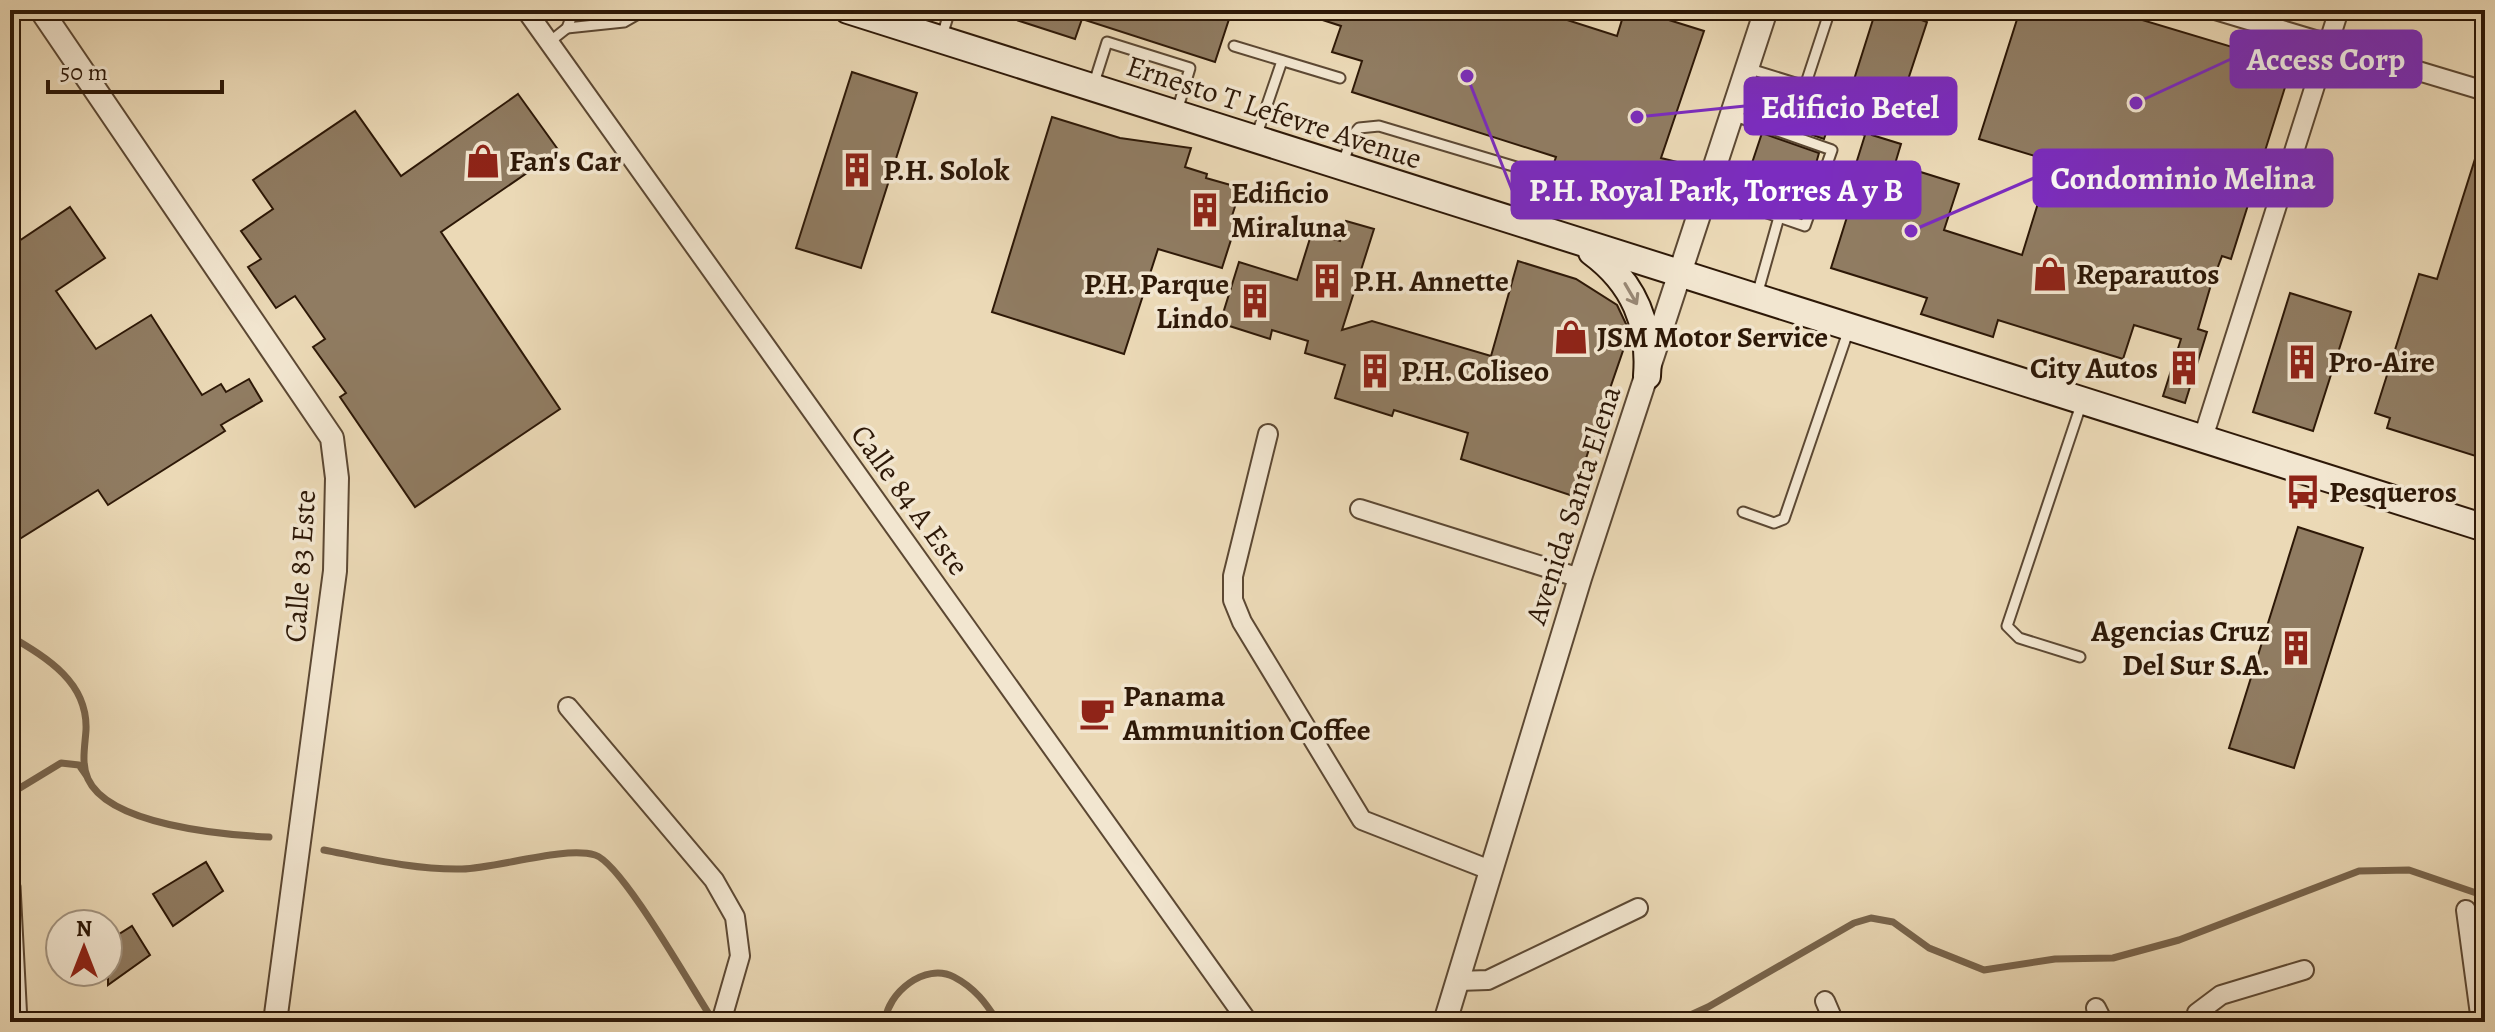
<svg xmlns="http://www.w3.org/2000/svg" width="2495" height="1032" font-family="Alegreya,serif">
<rect width="100%" height="100%" fill="#ebd9b6"/>
<filter id="stains"><feTurbulence type="fractalNoise" baseFrequency=".0025" numOctaves="4"/><feColorMatrix values="0 0 0 0 .2 0 0 0 0 .09 0 0 0 0 .02 0 0 0 .5 -.17"/></filter>
<radialGradient id="worn" r=".72"><stop offset=".6" stop-color="#630" stop-opacity="0"/><stop offset="1" stop-color="#630" stop-opacity=".3"/></radialGradient>
<g fill="none" stroke-linecap="round" stroke-linejoin="round">
<g stroke="#78644c" stroke-width="7">
<path d="M 10,636 C 47,658 88,682 86,730 C 85,746 81,764 88,779 C 109,825 223,835 269,837"/>
<path d="M 10,794 L 61,763 L 79,765 L 86,775"/>
<path d="M 324,850 C 370,859 416,870 462,869 C 498,868 564,846 595,855 C 622,863 694,992 714,1022"/>
<path d="M 885,1022 C 887,993 925,962 954,977 C 975,988 986,1003 998,1022"/>
<path d="M 1675,1022 L 1708,1007 L 1854,923 L 1871,918 L 1893,922 L 1929,948 L 1984,970 L 2055,959 L 2113,958 L 2179,940 L 2359,871 L 2409,870 L 2485,896"/>
</g>
</g>
<g fill="#907c62" stroke="#2d1807" stroke-width="2">
<path d="M 999,10 L 1232,10 L 1215,62 L 1082,19 L 1075,39 L 998,14 Z"/>
<path d="M 1304,10 L 1536,10 L 1617,36 L 1625,10 L 1637,10 L 1704,31 L 1661,158 L 1677,162 L 1661,215 L 1548,181 L 1556,157 L 1352,92 L 1362,61 L 1332,52 L 1341,26 L 1304,14 Z"/>
<path d="M 1876,10 L 1912,10 L 1910,16 L 1927,22 L 1900,104 L 1884,99 L 1872,135 L 1901,144 L 1895,164 L 1959,184 L 1944,230 L 2022,255 L 2051,161 L 1979,139 L 2020,10 L 2109,10 L 2292,65 L 2231,259 L 2222,256 L 2210,288 L 2198,329 L 2207,332 L 2185,403 L 2163,396 L 2181,339 L 2134,325 L 2123,359 L 1998,320 L 1993,337 L 1921,314 L 1927,298 L 1831,268 L 1852,201 L 1845,199 L 1865,135 L 1839,127 Z"/>
<path d="M 852,72 L 917,93 L 861,268 L 796,248 Z"/>
<path d="M 1775,91 L 1834,110 L 1824,139 L 1766,119 Z"/>
<path d="M 518,94 L 559,151 L 441,232 L 560,409 L 415,507 L 340,397 L 346,393 L 313,347 L 325,339 L 295,296 L 276,308 L 248,267 L 261,259 L 241,231 L 273,209 L 253,180 L 355,111 L 401,176 Z"/>
<path d="M 1052,117 L 1120,138 L 1191,148 L 1185,167 L 1207,174 L 1206,178 L 1241,188 L 1231,219 L 1237,221 L 1222,268 L 1158,249 L 1124,354 L 992,312 Z"/>
<path d="M 1762,133 L 1819,153 L 1803,210 L 1743,190 Z"/>
<path d="M 2481,140 L 2485,140 L 2485,459 L 2387,428 L 2390,418 L 2375,413 L 2419,274 L 2437,279 Z"/>
<path d="M 70,207 L 105,258 L 56,291 L 96,349 L 151,315 L 202,395 L 221,384 L 226,392 L 249,379 L 262,401 L 221,425 L 225,431 L 108,505 L 98,490 L 10,545 L 10,247 Z"/>
<path d="M 1346,221 L 1374,229 L 1342,330 L 1372,321 L 1491,356 L 1518,261 L 1576,279 L 1617,305 L 1627,326 L 1627,339 L 1573,496 L 1461,459 L 1468,433 L 1394,410 L 1392,416 L 1335,398 L 1345,365 L 1305,353 L 1308,341 L 1272,330 L 1270,339 L 1220,323 L 1239,262 L 1297,280 L 1312,232 L 1340,241 Z"/>
<path d="M 2290,293 L 2351,312 L 2313,431 L 2253,412 Z"/>
<path d="M 2298,527 L 2363,548 L 2294,768 L 2229,748 Z"/>
<path d="M 206,862 L 223,891 L 173,926 L 153,894 Z"/>
<path d="M 132,926 L 150,955 L 108,985 L 108,941 Z"/>
</g>
<g fill="none" stroke-linecap="round" stroke-linejoin="round">
<g stroke="#5c4833" stroke-width="13">
<g id="service">
<path d="M 567,28 L 624,22 L 645,10"/>
<path d="M 942,36 L 950,10"/>
<path d="M 548,43 L 567,28 L 574,10"/>
<path d="M 1234,46 L 1340,78"/>
<path d="M 1747,68 L 1805,86 L 1830,10"/>
<path d="M 1094,83 L 1107,42 L 1190,68 L 1177,111"/>
<path d="M 1256,137 L 1282,61"/>
<path d="M 1342,165 L 1353,135 L 1359,128 L 1379,126 L 1523,169 L 1532,179 L 1532,197 L 1525,221"/>
<path d="M 1709,193 L 1805,226 L 1832,150 L 1732,115"/>
<path d="M 1757,295 L 1779,217"/>
<path d="M 1743,512 L 1774,523 L 1784,519 L 1849,329"/>
<path d="M 2080,657 L 2019,638 L 2007,626 L 2082,402"/>
<path d="M 15,886 L 22,1022"/>
</g>
</g>
<g stroke="#5c4833" stroke-width="22">
<g id="minor">
<path d="M 526,10 L 1248,1022"/>
<path d="M 2215,10 L 2485,91"/>
<path d="M 1268,434 L 1233,576 L 1233,600 L 1242,622 L 1362,820 L 1490,870"/>
<path d="M 2202,441 L 2339,10"/>
<path d="M 1360,509 L 1580,578"/>
<path d="M 568,707 L 714,880 L 735,917 L 740,956 L 721,1022"/>
<path d="M 2466,910 L 2481,1022"/>
<path d="M 1458,981 L 1488,980 L 1638,908"/>
<path d="M 1825,1001 L 1834,1022"/>
<path d="M 2096,1008 L 2103,1022"/>
<path d="M 2198,1022 L 2197,1013 L 2221,995 L 2304,970"/>
</g>
</g>
<g stroke="#5c4833" stroke-width="26">
<g id="tertiary">
<path d="M 41,10 L 332,438 L 337,478 L 335,571 L 275,1022"/>
<path d="M 1445,1022 L 1580,578 L 1766,10"/>
</g>
</g>
<g stroke="#2d1807" stroke-width="30">
<g id="secondary">
<path d="M 848,10 L 2485,528"/>
<path d="M 1592,252 C 1634,283 1651,324 1647,376"/>
</g>
</g>
<use href="#service" stroke="#f2e6d0" stroke-width="9"/>
<use href="#minor" stroke="#f2e6d0" stroke-width="18"/>
<use href="#tertiary" stroke="#f2e6d0" stroke-width="22"/>
<use href="#secondary" stroke="#f2e6d0" stroke-width="26"/>
</g>
<defs><path id="oneway-shaft" d="M-6 0H5M1.5-3L5.5 0L1.5 3" fill="none" stroke-width="1.6" stroke-linecap="round" stroke-linejoin="round" transform="scale(2)"/></defs>
<use stroke="#998976" href="#oneway-shaft" transform="translate(1631 294) rotate(60)"/>
<defs>
<g id="shop-bare" transform="scale(2.76)"><path d="M-5-2.5h2.3a2.7 3.5 0 0 1 5.4 0H5L5.5 6h-11ZM-1.5-2.5h3a1.5 2.3 0 0 0-3 0Z" fill="#8f2418" stroke="#f2e6d0" stroke-width="2.5" paint-order="stroke"/></g>
<g id="building-bare" transform="scale(2.76)"><path d="M-4-6H4V6H1V3H-1V6H-4ZM-2.5-4.3h1.7v1.8h-1.7ZM.8-4.3h1.7v1.8H.8ZM-2.5-1h1.7V.8h-1.7ZM.8-1h1.7V.8H.8Z" fill="#8f2418" stroke="#f2e6d0" stroke-width="2.5" paint-order="stroke"/></g>
<g id="bus-bare" transform="scale(2.76)"><path d="M-5-6H5V4H4V6H2V4H-2V6H-4V4H-5ZM-3.5-4V0h7V-4ZM-3.5 1.2v1.5H-2V1.2ZM2 1.2v1.5H3.5V1.2Z" fill="#8f2418" stroke="#f2e6d0" stroke-width="2.5" paint-order="stroke"/></g>
<g id="cafe-bare" transform="scale(2.76)"><path d="M-5.5-4.5H6V0H3Q3 3.5 0 3.5H-2.5Q-5.5 3.5-5.5 0ZM3-3.2v2h1.7v-2ZM-6 4.5H4V6H-6Z" fill="#8f2418" stroke="#f2e6d0" stroke-width="2.5" paint-order="stroke"/></g>
</defs>
<g fill-rule="evenodd">
<use href="#shop-bare" x="483" y="161"/>
<use href="#building-bare" x="857" y="170"/>
<use href="#building-bare" x="1205" y="210"/>
<use href="#shop-bare" x="2050" y="274"/>
<use href="#building-bare" x="1327" y="281"/>
<use href="#building-bare" x="1255" y="301"/>
<use href="#shop-bare" x="1571" y="337"/>
<use href="#building-bare" x="2302" y="362"/>
<use href="#building-bare" x="2184" y="368"/>
<use href="#building-bare" x="1375" y="371"/>
<use href="#bus-bare" x="2303" y="492"/>
<use href="#building-bare" x="2296" y="648"/>
<use href="#cafe-bare" x="1097" y="713"/>
</g>
<g text-anchor="middle" stroke-width="7" stroke-linejoin="round" paint-order="stroke">
<g font-size="30" fill="#2d1807" stroke="#f2e6d0">
<text transform="translate(1274 112) rotate(18)" y="10">Ernesto T Lefevre Avenue</text>
<text transform="translate(910 500) rotate(54)" y="10">Calle 84 A Este</text>
<text transform="translate(1573 505) rotate(-72)" y="10">Avenida Santa Elena</text>
<text transform="translate(300 566) rotate(-86)" y="10">Calle 83 Este</text>
</g>
<g font-size="30" font-weight="bold" fill="#2d1807" stroke="#f2e6d0" text-anchor="start">
<text x="509" y="171">Fan's Car</text>
<text x="883" y="180">P.H. Solok</text>
<text x="1231" y="203">Edificio<tspan x="1231" dy="34">Miraluna</tspan></text>
<text x="2076" y="284">Reparautos</text>
<text x="1353" y="291">P.H. Annette</text>
<text x="1229" y="294" text-anchor="end">P.H. Parque<tspan x="1229" dy="34">Lindo</tspan></text>
<text x="1597" y="347">JSM Motor Service</text>
<text x="2328" y="372">Pro-Aire</text>
<text x="2158" y="378" text-anchor="end">City Autos</text>
<text x="1401" y="381">P.H. Coliseo</text>
<text x="2329" y="502">Pesqueros</text>
<text x="2270" y="641" text-anchor="end">Agencias Cruz<tspan x="2270" dy="34">Del Sur S.A.</tspan></text>
<text x="1123" y="706">Panama<tspan x="1123" dy="34">Ammunition Coffee</tspan></text>
</g>
</g>
<path fill="none" stroke="#7b2cbf" stroke-width="3" d="M2136 103L2231 59M1637 117L1745 106M1911 231L2034 178M1467 76L1512 190"/>
<g fill="#7b2cbf" stroke="#f2e6d0" stroke-width="3">
<circle cx="2136" cy="103" r="8"/>
<circle cx="1637" cy="117" r="8"/>
<circle cx="1911" cy="231" r="8"/>
<circle cx="1467" cy="76" r="8"/>
</g>
<g fill="#7b2cbf" stroke="#7b2cbf" stroke-width="3">
<rect x="2231" y="31" width="190" height="56" rx="8"/>
<rect x="1745" y="78" width="211" height="56" rx="8"/>
<rect x="2034" y="150" width="298" height="56" rx="8"/>
<rect x="1512" y="162" width="408" height="56" rx="8"/>
</g>
<g font-size="32" text-anchor="middle" font-weight="bold" fill="#fff">
<text x="2326" y="70">Access Corp</text>
<text x="1850" y="118">Edificio Betel</text>
<text x="2183" y="189">Condominio Melina</text>
<text x="1716" y="201">P.H. Royal Park, Torres A y B</text>
</g>
<rect width="2495" height="1032" fill="none" stroke="#ebd9b6" stroke-width="40"/>
<rect x="12" y="12" width="2471" height="1008" fill="none" stroke="#2d1807" stroke-width="4"/>
<rect x="20" y="20" width="2455" height="992" fill="none" stroke="#2d1807" stroke-width="2"/>
<g transform="translate(84 948)"><circle r="38" fill="#f2e6d0" stroke="#a39480" stroke-width="2"/>
<path d="M0-6L14 30L0 20L-14 30Z" fill="#8f2418"/>
<text y="-12" font-size="22" font-weight="bold" text-anchor="middle" fill="#2d1807">N</text>
</g>
<path d="M48 80v12h174v-12" fill="none" stroke="#2d1807" stroke-width="4"/>
<text x="60" y="80" font-size="24" fill="#2d1807" stroke="#f2e6d0" stroke-width="6" paint-order="stroke">50 m</text>
<rect width="100%" height="100%" filter="url(#stains)"/>
<rect width="100%" height="100%" fill="url(#worn)"/>
</svg>
